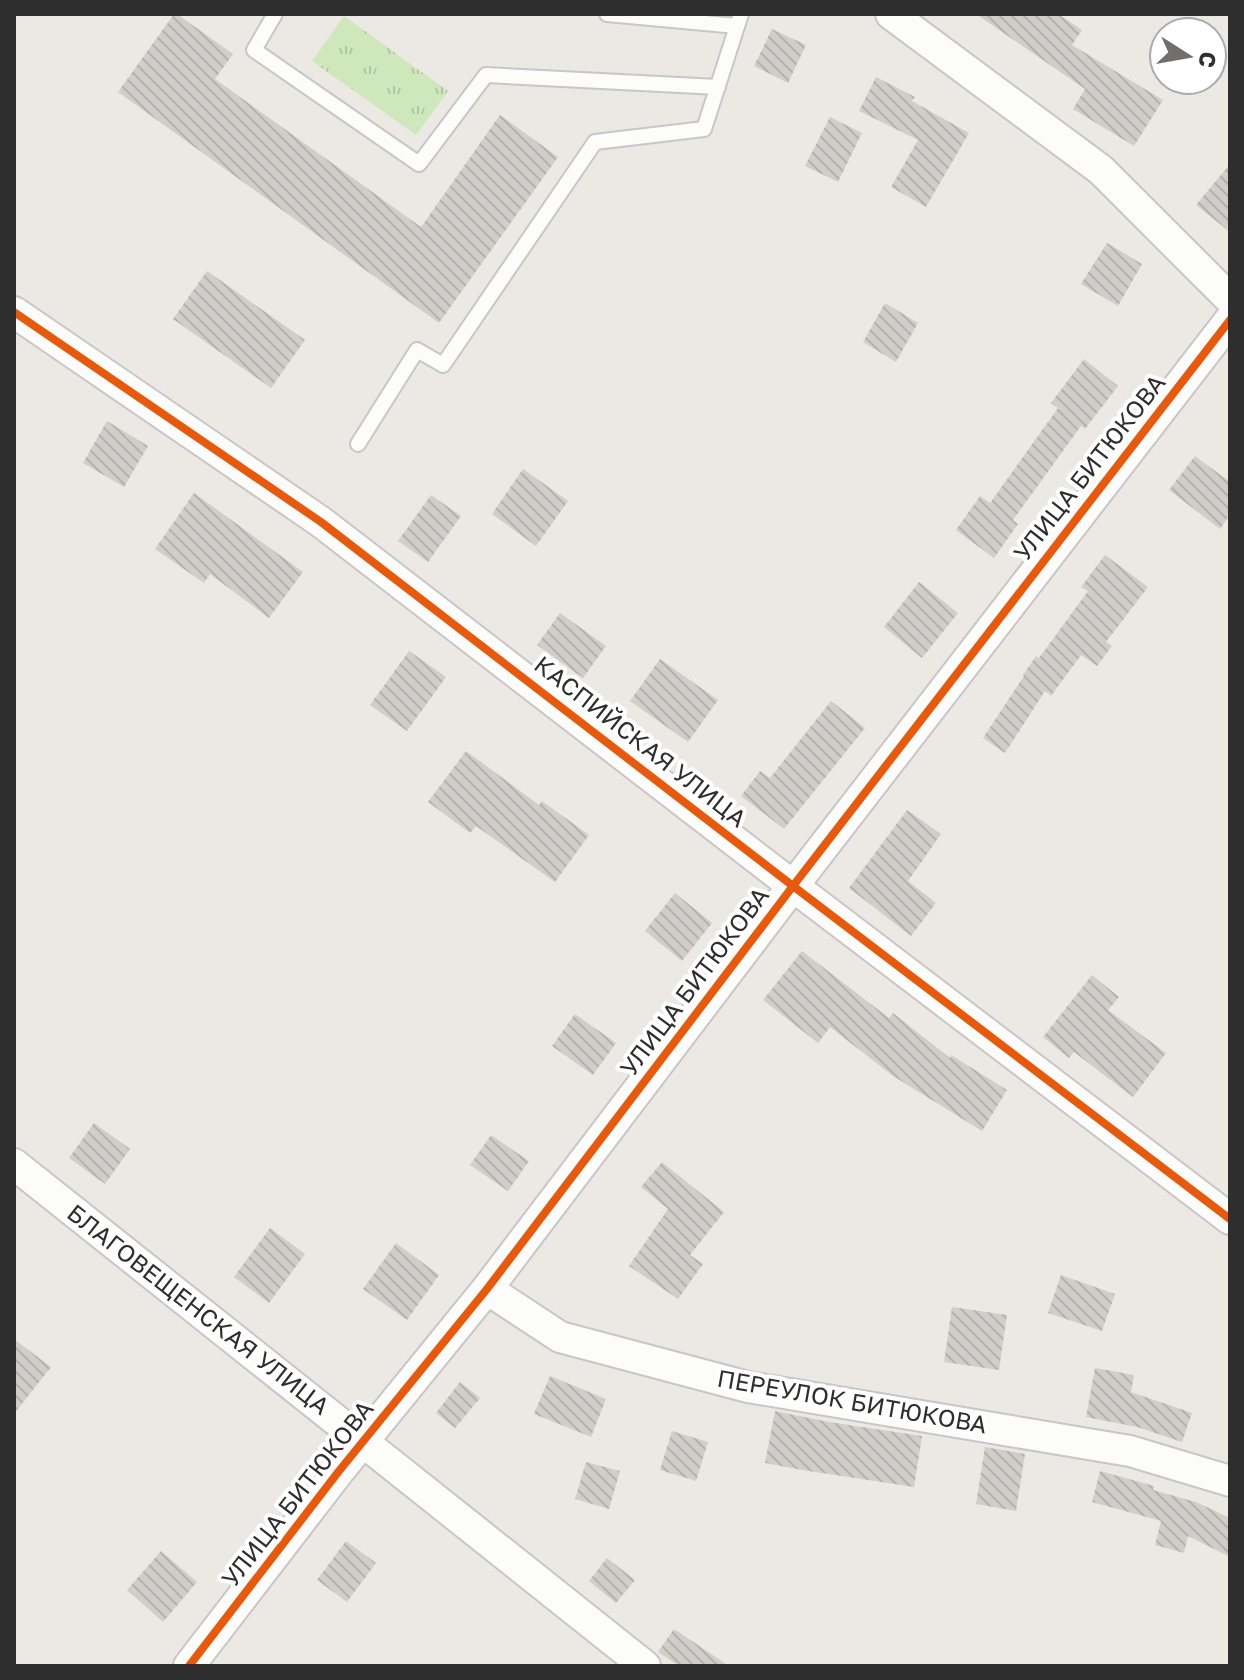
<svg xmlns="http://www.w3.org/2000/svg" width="1244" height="1680" font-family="'Golos Text',sans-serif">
<defs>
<pattern id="park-tufts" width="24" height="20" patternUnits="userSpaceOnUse" patternTransform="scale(2)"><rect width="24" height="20" fill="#cfe8bb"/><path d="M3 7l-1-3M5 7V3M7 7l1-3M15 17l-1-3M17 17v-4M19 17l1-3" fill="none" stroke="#b2c7a1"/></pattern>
<pattern id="building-back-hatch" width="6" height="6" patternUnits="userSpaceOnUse" patternTransform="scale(2)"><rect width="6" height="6" fill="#d1ceca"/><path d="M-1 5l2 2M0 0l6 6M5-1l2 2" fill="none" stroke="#b4b1ae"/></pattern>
</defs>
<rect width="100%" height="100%" fill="#ece8e4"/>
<path fill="url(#park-tufts)" d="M 344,16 L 448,91 L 416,135 L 312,61 Z"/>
<g fill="url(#building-back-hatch)">
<path d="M 174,14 L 177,14 L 233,54 L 215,79 L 421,227 L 500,115 L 558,157 L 439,323 L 118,92 Z"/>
<path d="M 976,14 L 1058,14 L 1082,30 L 1072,45 L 1163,100 L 1134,146 L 1073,109 L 1085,89 Z"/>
<path d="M 772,29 L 806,45 L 788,83 L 754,66 Z"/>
<path d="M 876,77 L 915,97 L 912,101 L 969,133 L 926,207 L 891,187 L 918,140 L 859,111 Z"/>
<path d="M 830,117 L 862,133 L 838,182 L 805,166 Z"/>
<path d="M 1230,164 L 1230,232 L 1196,205 Z"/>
<path d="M 1107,243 L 1142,264 L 1118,306 L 1081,284 Z"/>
<path d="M 207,271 L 305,340 L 271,388 L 173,319 Z"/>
<path d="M 885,303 L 918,323 L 896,362 L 863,342 Z"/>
<path d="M 1084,359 L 1118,386 L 1085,429 L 1081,426 L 1013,520 L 1018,524 L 994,558 L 956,530 L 980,496 L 990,503 L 1058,408 L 1051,403 Z"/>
<path d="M 107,421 L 148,446 L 124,487 L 83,463 Z"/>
<path d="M 1195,456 L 1230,482 L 1230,515 L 1220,529 L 1169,490 Z"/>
<path d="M 523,469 L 568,501 L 536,546 L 492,514 Z"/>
<path d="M 194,493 L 303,572 L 269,618 L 210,574 L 204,583 L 155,549 Z"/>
<path d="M 431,495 L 461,516 L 428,562 L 398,541 Z"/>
<path d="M 1105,555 L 1148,587 L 1106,642 L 1112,646 L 1097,666 L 1081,655 L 1051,696 L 1045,691 L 1005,753 L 983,738 L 1024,676 L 1023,675 L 1036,656 L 1039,658 L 1088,591 L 1081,587 Z"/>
<path d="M 919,582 L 958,613 L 922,658 L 884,627 Z"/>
<path d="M 560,613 L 606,646 L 583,678 L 537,645 Z"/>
<path d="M 409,651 L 446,677 L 407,731 L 370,705 Z"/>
<path d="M 660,659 L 718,700 L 688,742 L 630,701 Z"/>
<path d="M 831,701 L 865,728 L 784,829 L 741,796 L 760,771 L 770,778 Z"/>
<path d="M 466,751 L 539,805 L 542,801 L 589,835 L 555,882 L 476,826 L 470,833 L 428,802 Z"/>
<path d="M 907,810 L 941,834 L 908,881 L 936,903 L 911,936 L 849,888 Z"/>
<path d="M 675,893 L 712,923 L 682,961 L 645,931 Z"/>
<path d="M 802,951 L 889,1018 L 893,1013 L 950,1058 L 951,1055 L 1007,1090 L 982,1131 L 893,1076 L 830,1027 L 818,1043 L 763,1000 Z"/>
<path d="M 1092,975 L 1119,997 L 1108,1010 L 1166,1053 L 1133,1097 L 1074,1052 L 1069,1058 L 1043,1037 Z"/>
<path d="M 575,1014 L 616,1043 L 593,1075 L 552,1046 Z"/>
<path d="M 94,1123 L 130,1149 L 105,1184 L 69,1158 Z"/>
<path d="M 491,1135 L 529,1161 L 508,1191 L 470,1165 Z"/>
<path d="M 662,1162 L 724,1212 L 690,1255 L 703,1264 L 678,1299 L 629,1266 L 668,1209 L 641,1187 Z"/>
<path d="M 270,1228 L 305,1254 L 269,1303 L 234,1277 Z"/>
<path d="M 396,1243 L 439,1275 L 407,1320 L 363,1289 Z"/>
<path d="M 1061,1275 L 1115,1294 L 1102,1331 L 1048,1313 Z"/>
<path d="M 952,1307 L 1007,1315 L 999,1370 L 944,1362 Z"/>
<path d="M 14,1339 L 51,1367 L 14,1414 Z"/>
<path d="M 1095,1368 L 1134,1375 L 1131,1392 L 1192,1413 L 1182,1442 L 1137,1427 L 1086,1417 Z"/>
<path d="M 550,1376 L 606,1399 L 591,1437 L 534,1414 Z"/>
<path d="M 460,1382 L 480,1398 L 455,1428 L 436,1413 Z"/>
<path d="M 775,1411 L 829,1422 L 922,1436 L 914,1487 L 802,1470 L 765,1463 Z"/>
<path d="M 672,1431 L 708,1442 L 696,1481 L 660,1470 Z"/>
<path d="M 985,1447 L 1025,1454 L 1016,1511 L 976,1504 Z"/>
<path d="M 586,1462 L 620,1471 L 609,1509 L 575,1499 Z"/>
<path d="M 1100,1471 L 1154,1486 L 1153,1490 L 1196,1502 L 1230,1518 L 1230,1557 L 1188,1536 L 1184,1553 L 1155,1545 L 1161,1521 L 1092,1502 Z"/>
<path d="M 346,1541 L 376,1563 L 347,1602 L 317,1580 Z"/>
<path d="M 161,1551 L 197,1582 L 163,1622 L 127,1590 Z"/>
<path d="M 607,1558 L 635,1580 L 616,1603 L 589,1581 Z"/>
<path d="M 674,1629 L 729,1666 L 679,1666 L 658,1652 Z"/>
</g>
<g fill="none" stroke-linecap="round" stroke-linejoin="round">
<g stroke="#c8c6c6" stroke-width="18">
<g id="service">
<path d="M 275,14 L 254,50 L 419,164 L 486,75 L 718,87"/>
<path d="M 607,14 L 737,26"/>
<path d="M 358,444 L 417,350 L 443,365 L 595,142 L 704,129 L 741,14"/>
</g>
</g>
<g stroke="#c8c6c6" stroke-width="34">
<g id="minor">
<path d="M 891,14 L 1101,170 L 1230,299"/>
<path d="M 14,312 L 321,522 L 793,886 L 1230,1219"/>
<path d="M 14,1164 L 645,1666"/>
<path d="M 487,1289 L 560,1337 L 748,1387 L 1130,1451 L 1230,1481"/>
<path d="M 189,1666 L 339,1471 L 487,1289 L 793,886 L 1230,320"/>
</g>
</g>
<use href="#service" stroke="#fcfcfb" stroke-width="14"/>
<use href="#minor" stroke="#fcfcfb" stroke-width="30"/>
<g stroke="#fff" stroke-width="13">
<g id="cycleway">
<path d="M 14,312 L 321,522 L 793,886 L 1230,1219"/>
<path d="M 189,1666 L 339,1471 L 487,1289 L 793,886 L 1230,320"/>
</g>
</g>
<use href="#cycleway" stroke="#e8590c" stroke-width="8"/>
</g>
<g text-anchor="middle" stroke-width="8" stroke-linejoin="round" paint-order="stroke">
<g font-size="24" fill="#2e2e2e" stroke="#fff">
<text transform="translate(1090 468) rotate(-52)" y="8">УЛИЦА БИТЮКОВА</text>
<text transform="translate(640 742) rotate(38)" y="8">КАСПИЙСКАЯ УЛИЦА</text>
<text transform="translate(695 982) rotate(-53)" y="8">УЛИЦА БИТЮКОВА</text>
<text transform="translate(198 1310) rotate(38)" y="8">БЛАГОВЕЩЕНСКАЯ УЛИЦА</text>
<text transform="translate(852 1402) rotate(10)" y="8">ПЕРЕУЛОК БИТЮКОВА</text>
<text transform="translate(298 1494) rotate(-52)" y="8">УЛИЦА БИТЮКОВА</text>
</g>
</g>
<rect width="1244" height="1680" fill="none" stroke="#2e2e2e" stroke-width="32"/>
<g transform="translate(1188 56) rotate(101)"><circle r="38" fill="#ffffff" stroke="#ababab" stroke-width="2"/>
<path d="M0-6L14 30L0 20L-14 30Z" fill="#706f6e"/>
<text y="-12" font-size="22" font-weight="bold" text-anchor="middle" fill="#2e2e2e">С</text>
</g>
</svg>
